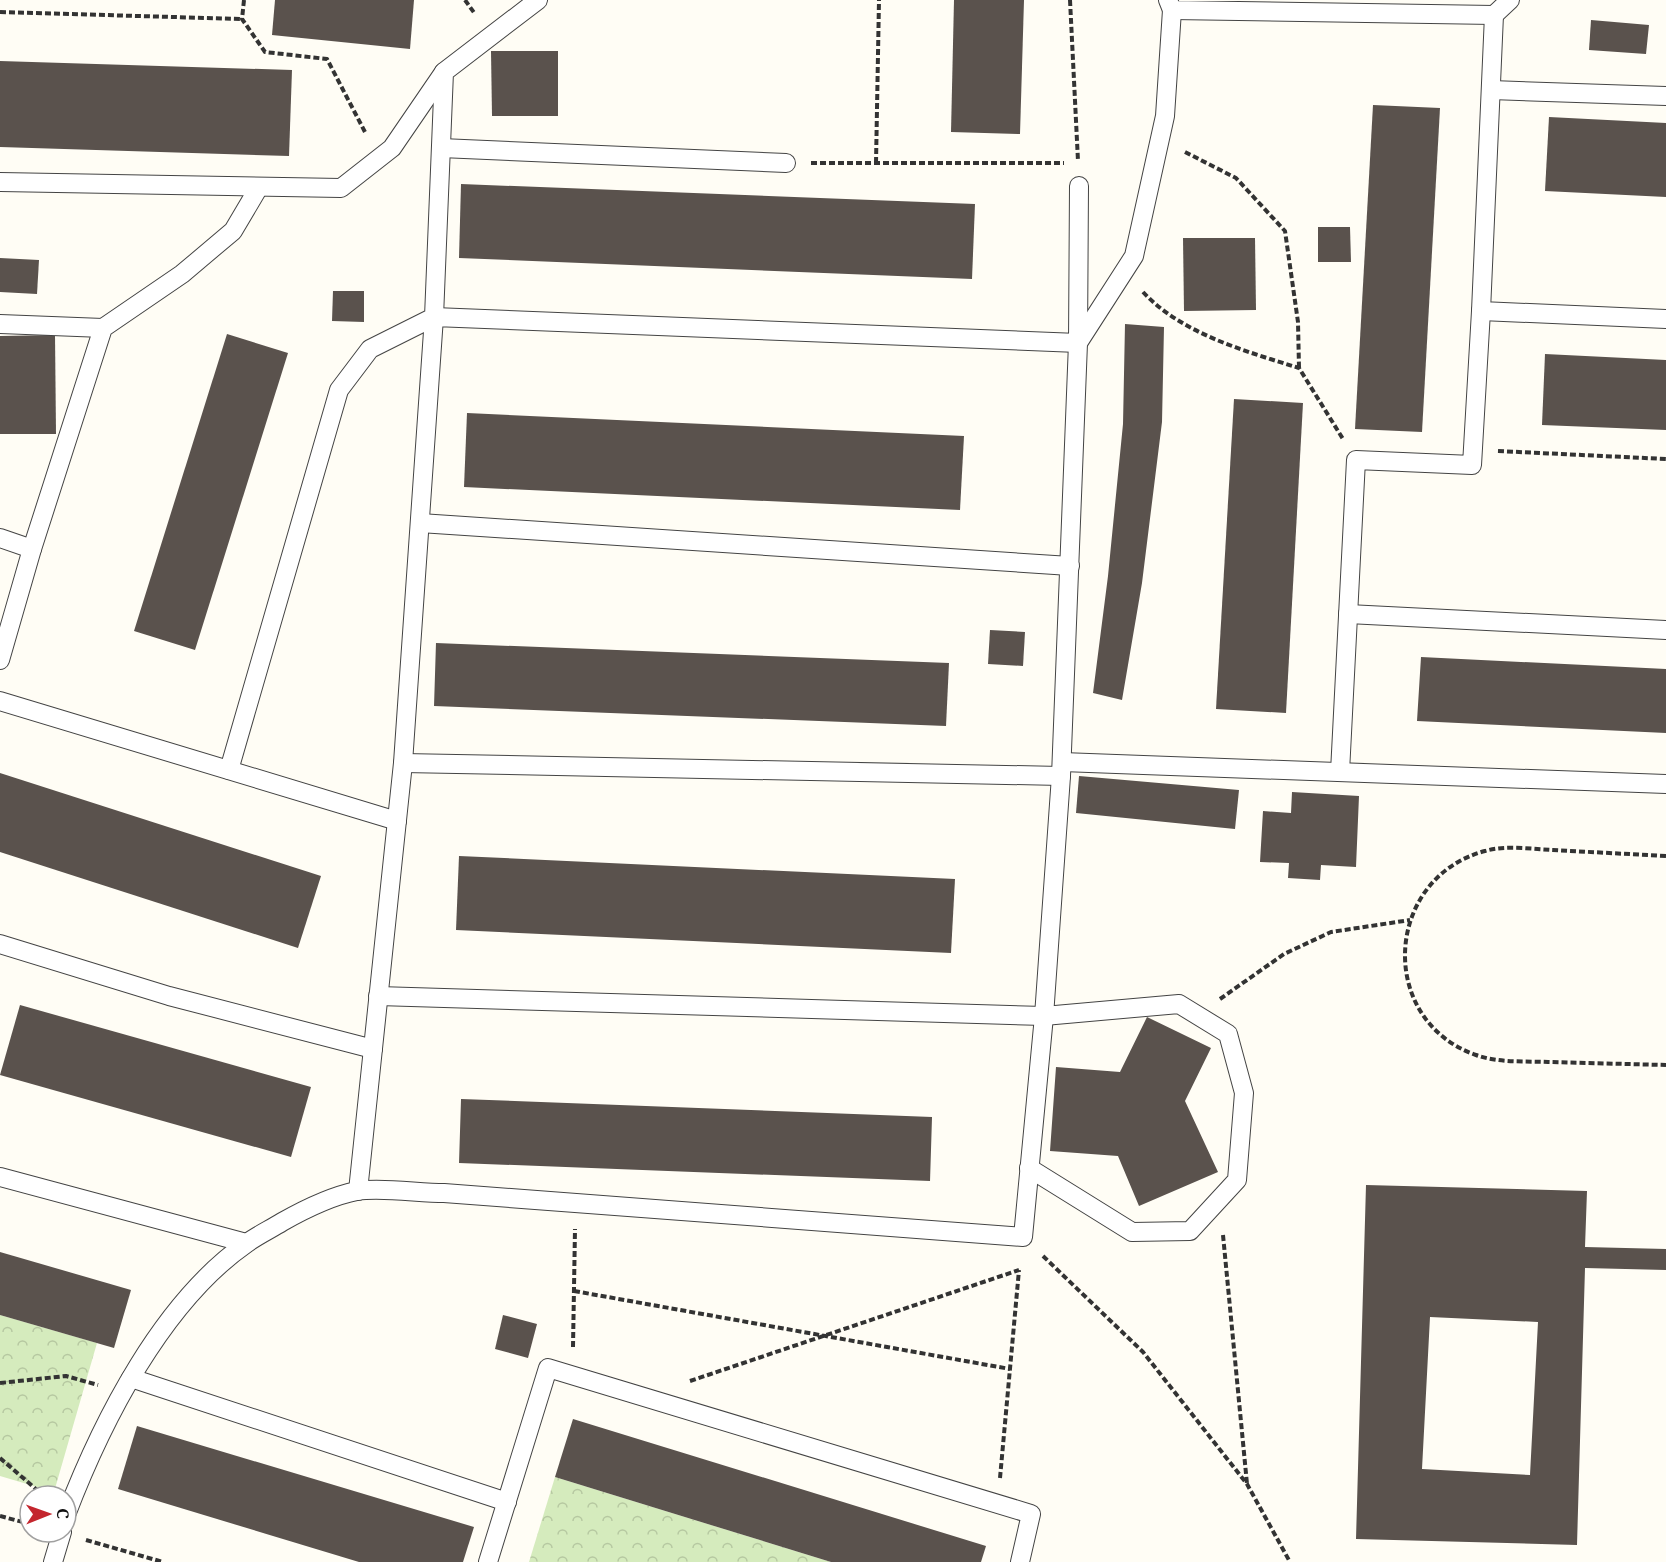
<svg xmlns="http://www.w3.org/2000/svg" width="1666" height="1562" font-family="'Noto Serif',serif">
<defs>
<pattern id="park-crowns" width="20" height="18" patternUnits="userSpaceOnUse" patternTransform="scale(1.5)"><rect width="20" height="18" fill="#d5ebbd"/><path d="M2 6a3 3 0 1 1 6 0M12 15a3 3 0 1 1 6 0" fill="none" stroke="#b6c8a1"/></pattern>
</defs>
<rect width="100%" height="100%" fill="#fffdf5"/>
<g fill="url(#park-crowns)">
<path d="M 0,1315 L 97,1343 L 54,1492 L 0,1476 Z"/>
<path d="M 555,1477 L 831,1562 L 529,1562 Z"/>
</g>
<g fill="#5a524d" fill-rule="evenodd">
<path d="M 275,0 L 414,0 L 410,49 L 272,35 Z"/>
<path d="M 954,0 L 1024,0 L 1020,134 L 951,132 Z"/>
<path d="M 1591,20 L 1649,25 L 1646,54 L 1589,50 Z"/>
<path d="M 491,51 L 558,51 L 558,116 L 492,116 Z"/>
<path d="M 0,61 L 292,70 L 289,156 L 0,147 Z"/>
<path d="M 1373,105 L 1440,108 L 1422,432 L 1355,429 Z"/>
<path d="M 1549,117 L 1666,123 L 1666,197 L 1545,191 Z"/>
<path d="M 461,184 L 975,204 L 972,279 L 459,258 Z"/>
<path d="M 1318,227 L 1350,227 L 1351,262 L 1318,262 Z"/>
<path d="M 1183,238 L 1255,238 L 1256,310 L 1184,311 Z"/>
<path d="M 0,258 L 39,260 L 37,294 L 0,292 Z"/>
<path d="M 333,291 L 364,291 L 364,322 L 332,321 Z"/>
<path d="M 1125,324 L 1164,327 L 1162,422 L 1142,583 L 1122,700 L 1093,693 L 1108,576 L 1123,424 Z"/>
<path d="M 227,334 L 288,353 L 195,650 L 134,631 Z"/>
<path d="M 55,335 L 56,434 L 0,434 L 0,336 Z"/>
<path d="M 1545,354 L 1666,360 L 1666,430 L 1542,425 Z"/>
<path d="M 1234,399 L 1303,403 L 1286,713 L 1216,709 Z"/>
<path d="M 467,413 L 964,436 L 960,510 L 464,487 Z"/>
<path d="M 990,630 L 1025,632 L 1023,666 L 988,664 Z"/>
<path d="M 436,643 L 949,663 L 946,726 L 434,706 Z"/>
<path d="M 1421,657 L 1666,669 L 1666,733 L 1417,721 Z"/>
<path d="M 0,773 L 321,876 L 298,948 L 0,852 Z"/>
<path d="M 1079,776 L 1239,790 L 1235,829 L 1076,813 Z"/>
<path d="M 1292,792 L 1359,796 L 1356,867 L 1321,865 L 1320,880 L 1288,878 L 1289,863 L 1260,862 L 1263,811 L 1291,813 Z"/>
<path d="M 459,856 L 955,879 L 951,953 L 456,930 Z"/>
<path d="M 20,1005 L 311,1087 L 291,1157 L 0,1075 Z"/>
<path d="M 1147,1017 L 1211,1048 L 1185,1101 L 1218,1172 L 1139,1206 L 1118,1156 L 1050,1151 L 1056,1067 L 1120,1072 Z"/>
<path d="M 461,1099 L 932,1117 L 930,1181 L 459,1163 Z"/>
<path d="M 1366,1185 L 1587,1191 L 1585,1247 L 1666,1249 L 1666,1270 L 1585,1268 L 1577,1545 L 1356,1539 ZM 1430,1317 L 1538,1322 L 1530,1475 L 1422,1469 Z"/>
<path d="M 0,1252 L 131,1290 L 114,1348 L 0,1315 Z"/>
<path d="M 503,1315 L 537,1324 L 528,1358 L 495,1349 Z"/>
<path d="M 573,1419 L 986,1546 L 981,1562 L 831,1562 L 555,1477 Z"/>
<path d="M 137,1426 L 474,1527 L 463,1562 L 359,1562 L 118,1489 Z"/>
</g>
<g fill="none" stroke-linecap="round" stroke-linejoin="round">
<g stroke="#444" stroke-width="20">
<g id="lane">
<path d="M 1168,0 L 1172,10 L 1494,15 L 1510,0"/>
<path d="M 1494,15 L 1481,311 L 1666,319"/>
<path d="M 1491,90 L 1666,96"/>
<path d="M 441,148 L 786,163"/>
<path d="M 0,182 L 341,188 L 392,148 L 444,72"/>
<path d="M 0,324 L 103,328"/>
<path d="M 420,523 L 1070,566"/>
<path d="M 0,538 L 32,549 L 0,660"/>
<path d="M 32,549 L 103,328 L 182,274 L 233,231 L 259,187"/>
<path d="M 1348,614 L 1666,630"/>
<path d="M 0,701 L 397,821"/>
<path d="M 1062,762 L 1666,784"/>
<path d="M 403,763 L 1061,776"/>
<path d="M 229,770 L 339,390 L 370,349 L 434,317 L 444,72 L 538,0"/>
<path d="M 1340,772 L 1356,460 L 1472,465 L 1481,311"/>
<path d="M 0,944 L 169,996 L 373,1049"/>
<path d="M 378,996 L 1044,1016 L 1179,1004 L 1228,1034 L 1244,1093 L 1237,1180 L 1190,1231 L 1132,1232 L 1029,1168"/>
<path d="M 0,1177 L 246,1243"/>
<path d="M 358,1191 L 403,763 L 434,317 L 1078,343 L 1079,186"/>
<path d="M 131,1378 L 507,1502"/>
<path d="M 66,1515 C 102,1421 162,1302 247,1243 C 258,1235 271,1229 282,1222 C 305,1209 331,1196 357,1191 C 380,1187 419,1193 444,1193 L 1023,1237 L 1044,1016 L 1061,776 L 1078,343 L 1134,256 L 1165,116 L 1172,10"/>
<path d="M 53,1562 L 62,1532"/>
<path d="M 488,1562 L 548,1368 L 1031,1514 L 1020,1562"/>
</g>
</g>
<g stroke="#333" stroke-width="4" stroke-dasharray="6 3" stroke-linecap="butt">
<path d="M 244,0 L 242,19 L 265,52 L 327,59 L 366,134"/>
<path d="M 465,0 L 475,14"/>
<path d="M 1070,0 L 1078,161"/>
<path d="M 0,12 L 242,19"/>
<path d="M 1185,152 L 1236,178 L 1285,231 L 1298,322 L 1299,368"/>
<path d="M 811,163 L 1064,163"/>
<path d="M 876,163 L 879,0"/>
<path d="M 1143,292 C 1182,334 1245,351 1299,368 L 1343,439"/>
<path d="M 1498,451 L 1666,459"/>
<path d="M 1666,856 C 1628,854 1590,852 1553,850 C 1531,849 1506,845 1485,851 C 1384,878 1376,1020 1476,1055 C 1498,1063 1525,1061 1548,1062 C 1587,1063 1627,1064 1666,1065"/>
<path d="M 1220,999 L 1284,954 L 1331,932 L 1410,920"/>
<path d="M 1223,1235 L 1247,1484"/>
<path d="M 1043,1256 L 1143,1352 L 1247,1484 L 1290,1562"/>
<path d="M 574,1291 L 1010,1369"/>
<path d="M 573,1347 L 575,1229"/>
<path d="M 690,1381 L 1019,1270"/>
<path d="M 0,1383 L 66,1376 L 98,1385"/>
<path d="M 0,1458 L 44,1496"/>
<path d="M 1000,1478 L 1019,1270"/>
<path d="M 0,1516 L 30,1524"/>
<path d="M 86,1540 L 163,1562"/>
</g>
<use href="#lane" stroke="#fff" stroke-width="18"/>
</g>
<g transform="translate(48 1514) rotate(89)"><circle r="28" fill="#ffffff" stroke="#a0a0a0" stroke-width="1.5"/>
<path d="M0-4.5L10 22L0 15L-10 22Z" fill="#c4262e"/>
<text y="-9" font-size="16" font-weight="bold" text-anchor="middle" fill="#111111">С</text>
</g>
</svg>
